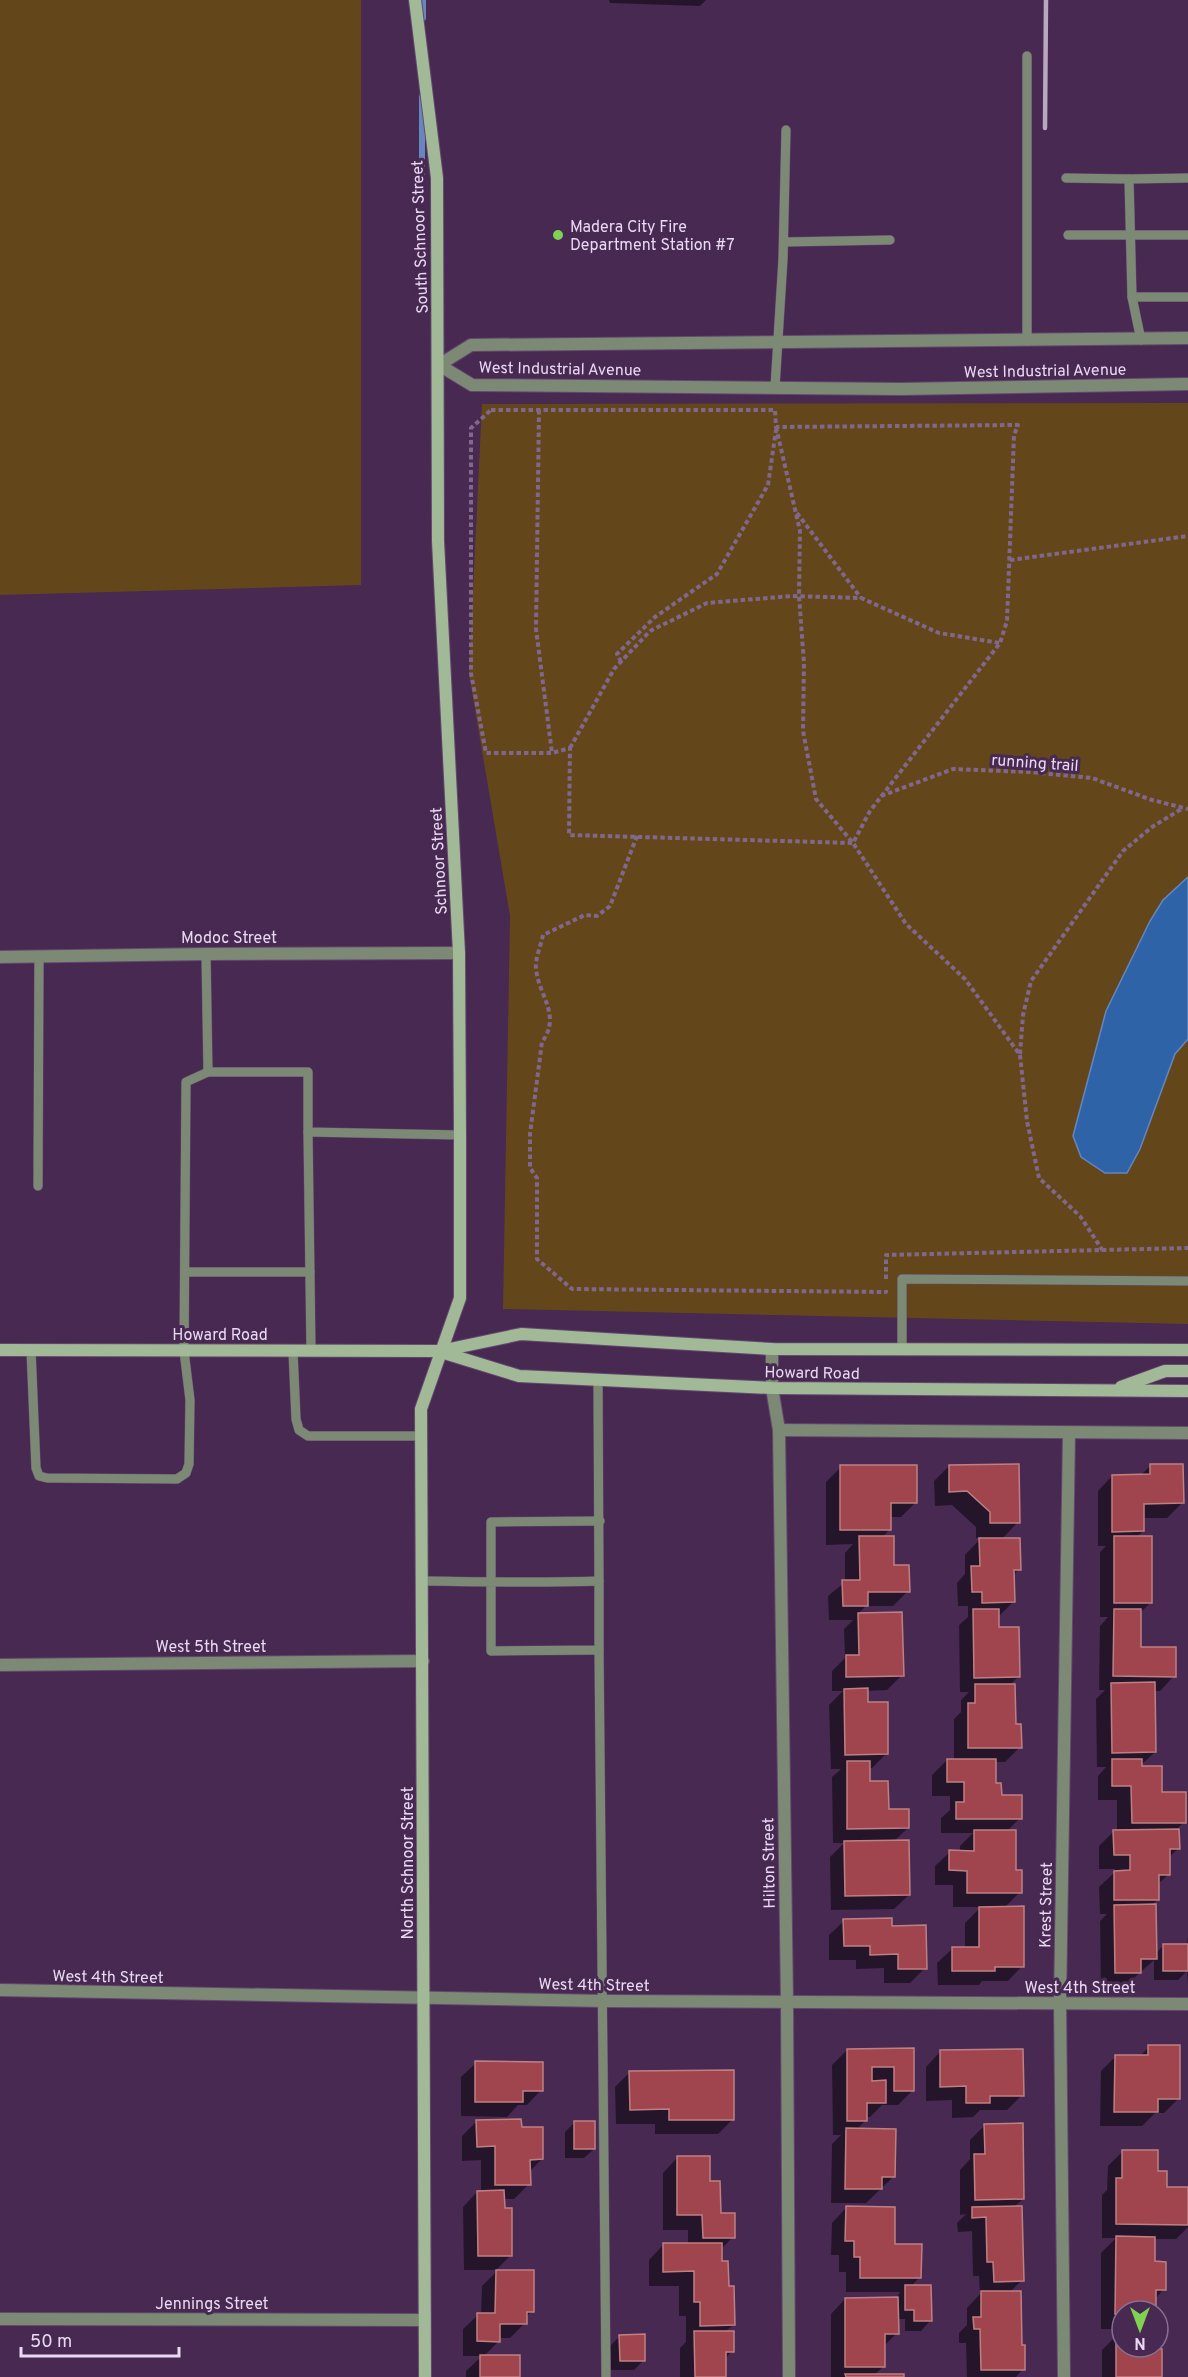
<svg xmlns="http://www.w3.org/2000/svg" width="1188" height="2377" font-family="Overpass,sans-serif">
<rect width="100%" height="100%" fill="#472952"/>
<g fill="#63471b">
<path d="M 0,0 L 361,0 L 361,585 L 0,595 Z"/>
<path d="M 1188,403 L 1188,1324 L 503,1309 L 510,916 L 469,674 L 482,404 Z"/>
</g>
<path fill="#2e63a7" stroke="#6686be" stroke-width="1.5" d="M 1188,877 L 1188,1039 L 1175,1054 L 1140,1149 L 1127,1173 L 1105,1173 L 1081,1157 L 1073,1136 L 1106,1011 L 1150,921 L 1163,900 Z"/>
<g fill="#0007">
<path d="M 609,0 L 706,0 L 700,6 L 610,3 Z"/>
<path d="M 949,1466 L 1018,1522 L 1001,1540 L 1019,1569 L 1013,1576 L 1013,1602 L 999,1616 L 997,1629 L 1018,1677 L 1010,1685 L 1014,1725 L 1020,1747 L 1005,1762 L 995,1762 L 995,1784 L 1000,1796 L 1020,1818 L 1007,1831 L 1020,1892 L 1004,1908 L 1022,1966 L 1008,1981 L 982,1981 L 979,1985 L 938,1985 L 937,1963 L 952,1949 L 965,1948 L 965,1923 L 981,1907 L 953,1907 L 953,1885 L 935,1885 L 935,1866 L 950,1852 L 960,1852 L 960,1846 L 973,1833 L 941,1833 L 941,1818 L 950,1810 L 950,1796 L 932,1796 L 932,1775 L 947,1760 L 954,1760 L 954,1719 L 961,1712 L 961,1700 L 969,1692 L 960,1692 L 959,1625 L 968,1617 L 968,1606 L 958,1606 L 957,1583 L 965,1574 L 965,1555 L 982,1537 L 976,1538 L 976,1527 L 952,1505 L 935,1506 L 934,1481 Z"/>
<path d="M 1150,1466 L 1182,1503 L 1167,1518 L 1143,1518 L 1143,1531 L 1136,1538 L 1150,1603 L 1140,1613 L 1140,1648 L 1174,1676 L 1160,1691 L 1154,1691 L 1155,1752 L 1139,1767 L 1184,1822 L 1178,1828 L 1178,1849 L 1168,1858 L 1169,1874 L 1157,1885 L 1158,1899 L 1151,1906 L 1156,1953 L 1164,1945 L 1187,1946 L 1188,1935 L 1188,1985 L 1187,1971 L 1178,1980 L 1154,1980 L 1154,1960 L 1124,1987 L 1101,1987 L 1100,1921 L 1107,1914 L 1100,1914 L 1099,1887 L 1115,1872 L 1115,1869 L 1099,1869 L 1099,1846 L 1114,1831 L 1117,1831 L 1117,1800 L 1098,1800 L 1098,1776 L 1106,1767 L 1097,1767 L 1096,1699 L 1105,1690 L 1099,1690 L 1100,1626 L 1108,1617 L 1100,1617 L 1100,1552 L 1106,1546 L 1098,1546 L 1098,1491 L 1112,1476 L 1140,1476 Z"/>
<path d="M 841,1467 L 916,1502 L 901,1517 L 890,1517 L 890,1529 L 882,1538 L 893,1566 L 908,1591 L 893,1606 L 866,1606 L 858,1614 L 900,1613 L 902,1675 L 887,1690 L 866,1691 L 866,1703 L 887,1753 L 872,1768 L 869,1768 L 869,1782 L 888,1810 L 908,1828 L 894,1841 L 909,1895 L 894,1909 L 831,1910 L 830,1857 L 844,1843 L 833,1843 L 832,1777 L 841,1769 L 831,1769 L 829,1705 L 843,1691 L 832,1691 L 832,1671 L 845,1658 L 844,1629 L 853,1620 L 829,1620 L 828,1596 L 845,1582 L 845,1553 L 853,1544 L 826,1545 L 826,1482 Z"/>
<path d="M 844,1921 L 891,1927 L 925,1968 L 910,1983 L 884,1983 L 884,1968 L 856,1969 L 856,1960 L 829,1960 L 829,1935 Z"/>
<path d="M 1149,2047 L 1179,2098 L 1164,2113 L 1155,2113 L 1142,2126 L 1100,2126 L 1101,2071 L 1116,2056 L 1139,2057 Z"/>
<path d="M 847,2050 L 913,2050 L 913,2090 L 898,2105 L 882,2105 L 870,2117 L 866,2117 L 866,2120 L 856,2130 L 893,2177 L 866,2203 L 831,2203 L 832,2144 L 841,2135 L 833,2135 L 832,2065 Z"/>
<path d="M 940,2052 L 1022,2095 L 1007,2110 L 980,2110 L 973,2117 L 952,2118 L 952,2100 L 926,2101 L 926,2067 Z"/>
<path d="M 476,2063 L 541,2090 L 527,2105 L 518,2105 L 507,2117 L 461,2116 L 461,2077 Z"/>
<path d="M 630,2072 L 733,2119 L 718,2134 L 655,2134 L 655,2124 L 616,2124 L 615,2087 Z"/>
<path d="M 477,2121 L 520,2128 L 542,2159 L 529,2172 L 529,2184 L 514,2199 L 503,2199 L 511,2255 L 496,2270 L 464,2270 L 463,2207 L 477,2192 L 481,2192 L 481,2160 L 462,2161 L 462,2136 Z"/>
<path d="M 575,2122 L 594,2149 L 584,2158 L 565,2158 L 565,2132 Z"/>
<path d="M 985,2125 L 1023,2199 L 1014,2207 L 1022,2280 L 1010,2292 L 1023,2369 L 1016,2377 L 967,2377 L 966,2343 L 959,2343 L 959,2333 L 967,2325 L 967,2308 L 980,2294 L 979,2276 L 973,2276 L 972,2231 L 958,2232 L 957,2223 L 966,2214 L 960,2215 L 960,2170 L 970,2159 L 970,2140 Z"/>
<path d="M 1122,2152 L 1156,2173 L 1165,2188 L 1188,2188 L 1188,2227 L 1176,2239 L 1153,2239 L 1153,2263 L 1164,2289 L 1155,2299 L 1155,2311 L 1122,2311 L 1122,2329 L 1101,2329 L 1101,2253 L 1116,2238 L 1102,2238 L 1102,2195 L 1107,2190 L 1108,2166 Z"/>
<path d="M 677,2158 L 709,2183 L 719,2215 L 733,2237 L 720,2250 L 720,2262 L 733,2325 L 725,2332 L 732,2351 L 725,2359 L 725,2377 L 680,2377 L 680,2348 L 686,2342 L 686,2316 L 679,2316 L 679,2286 L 649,2286 L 649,2260 L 663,2245 L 688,2245 L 688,2230 L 663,2230 L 663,2173 Z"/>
<path d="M 846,2208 L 894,2246 L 920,2277 L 910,2287 L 930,2321 L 921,2331 L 905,2331 L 905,2319 L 897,2319 L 897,2333 L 884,2346 L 884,2366 L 874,2375 L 903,2377 L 831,2377 L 831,2314 L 845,2299 L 896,2299 L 900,2292 L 846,2292 L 846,2272 L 839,2272 L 839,2255 L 831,2255 L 832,2223 Z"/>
<path d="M 497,2271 L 532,2311 L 525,2318 L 525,2323 L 510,2338 L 499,2338 L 499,2341 L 483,2357 L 519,2377 L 466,2377 L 466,2371 L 482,2356 L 463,2356 L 463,2329 L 478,2315 L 481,2315 L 482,2286 Z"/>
<path d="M 1117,2335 L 1122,2335 L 1122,2347 L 1139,2347 L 1139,2350 L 1160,2377 L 1102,2377 L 1102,2350 Z"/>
<path d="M 620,2336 L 644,2360 L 634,2370 L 611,2370 L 610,2346 Z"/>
</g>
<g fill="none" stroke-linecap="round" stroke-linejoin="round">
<g stroke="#6686be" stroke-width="6">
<path d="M 423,18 L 423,0"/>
<path d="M 422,178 L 422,97"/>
</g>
</g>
<g fill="#a0444e" stroke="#be8083" stroke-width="1.5">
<path d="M 1019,1464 L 1020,1523 L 990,1523 L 990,1512 L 967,1491 L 949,1492 L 949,1465 Z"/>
<path d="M 1150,1464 L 1183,1464 L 1184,1503 L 1144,1504 L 1144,1531 L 1112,1532 L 1112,1475 L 1150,1474 Z"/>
<path d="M 840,1465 L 917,1465 L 917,1503 L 891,1503 L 891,1530 L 840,1530 Z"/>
<path d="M 859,1536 L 894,1536 L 894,1565 L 909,1565 L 910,1592 L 868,1592 L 868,1606 L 843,1606 L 842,1580 L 860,1580 Z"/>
<rect x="1114" y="1536" width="38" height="67"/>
<path d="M 979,1538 L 1020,1538 L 1021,1570 L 1014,1570 L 1015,1602 L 982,1603 L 982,1592 L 972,1592 L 971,1566 L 980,1566 Z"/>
<path d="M 973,1609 L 999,1609 L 999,1627 L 1019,1627 L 1020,1677 L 974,1678 Z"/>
<path d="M 1114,1609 L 1141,1609 L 1141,1647 L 1176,1647 L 1176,1677 L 1113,1676 Z"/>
<path d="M 902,1612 L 904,1676 L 846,1677 L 846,1655 L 859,1655 L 858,1613 Z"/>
<path d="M 1155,1682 L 1156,1752 L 1112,1753 L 1111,1683 Z"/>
<path d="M 975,1684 L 1015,1684 L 1016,1724 L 1021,1724 L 1022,1748 L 968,1748 L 968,1703 L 975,1703 Z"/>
<path d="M 868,1688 L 868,1702 L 888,1702 L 888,1754 L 845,1755 L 844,1689 Z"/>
<path d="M 947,1759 L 996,1759 L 996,1783 L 1001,1783 L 1002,1795 L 1022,1795 L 1022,1819 L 956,1819 L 956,1802 L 964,1802 L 964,1782 L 947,1782 Z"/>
<path d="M 1112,1759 L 1142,1759 L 1142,1766 L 1162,1766 L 1162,1792 L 1186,1792 L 1186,1823 L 1132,1823 L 1131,1786 L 1112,1786 Z"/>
<path d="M 847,1761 L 870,1761 L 870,1781 L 888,1781 L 889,1809 L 909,1809 L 909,1828 L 847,1829 Z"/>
<path d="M 1179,1829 L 1180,1849 L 1170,1849 L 1170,1875 L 1159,1875 L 1159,1900 L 1114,1900 L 1114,1871 L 1130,1870 L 1130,1855 L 1114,1855 L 1113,1830 Z"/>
<path d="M 974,1830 L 1016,1830 L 1016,1870 L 1022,1870 L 1022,1893 L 967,1893 L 967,1871 L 949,1870 L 949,1850 L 974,1851 Z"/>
<path d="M 909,1840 L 910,1895 L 845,1896 L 844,1841 Z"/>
<path d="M 1156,1904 L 1157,1959 L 1141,1959 L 1141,1973 L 1115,1973 L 1114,1905 Z"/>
<path d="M 1024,1906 L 1024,1967 L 995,1967 L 995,1971 L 952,1971 L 952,1947 L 979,1947 L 979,1907 Z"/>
<path d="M 892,1918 L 892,1926 L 926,1925 L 927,1969 L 898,1969 L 898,1954 L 870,1955 L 870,1946 L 844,1946 L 843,1919 Z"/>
<rect x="1163" y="1944" width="25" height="27"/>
<path d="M 1148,2045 L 1180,2045 L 1180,2099 L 1158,2099 L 1158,2112 L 1114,2112 L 1115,2055 L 1148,2055 Z"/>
<path d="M 914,2048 L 914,2091 L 894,2091 L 894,2067 L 872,2067 L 872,2081 L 886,2080 L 886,2103 L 867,2103 L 867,2121 L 847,2121 L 847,2049 Z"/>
<path d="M 1023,2049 L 1024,2096 L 990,2096 L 990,2103 L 966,2103 L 966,2086 L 940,2087 L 940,2050 Z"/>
<path d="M 475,2061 L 543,2062 L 543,2091 L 523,2091 L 523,2102 L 475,2102 Z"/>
<path d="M 734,2070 L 734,2120 L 669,2120 L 669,2109 L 630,2110 L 629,2071 Z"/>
<path d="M 521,2119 L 522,2127 L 543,2127 L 543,2159 L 530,2160 L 531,2185 L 495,2185 L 495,2146 L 477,2147 L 476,2120 Z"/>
<rect x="574" y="2121" width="21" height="28"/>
<path d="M 1023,2123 L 1024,2199 L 975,2200 L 974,2154 L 985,2154 L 984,2124 Z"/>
<path d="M 846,2128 L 896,2129 L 895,2177 L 882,2177 L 882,2189 L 845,2189 Z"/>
<path d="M 1122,2150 L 1158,2150 L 1158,2171 L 1167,2171 L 1167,2187 L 1188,2187 L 1188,2225 L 1116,2224 L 1116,2178 L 1122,2178 Z"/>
<path d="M 677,2156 L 710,2156 L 710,2181 L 720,2181 L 721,2213 L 735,2213 L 735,2238 L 703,2238 L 702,2215 L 677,2215 Z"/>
<path d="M 504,2190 L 505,2208 L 512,2208 L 512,2256 L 478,2256 L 477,2191 Z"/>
<path d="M 846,2206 L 895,2207 L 895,2244 L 922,2244 L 921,2278 L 860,2278 L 860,2257 L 854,2257 L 854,2241 L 845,2241 Z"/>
<path d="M 1022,2206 L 1024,2281 L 994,2282 L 993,2262 L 987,2262 L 986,2217 L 972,2218 L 972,2207 Z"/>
<path d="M 1116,2236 L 1155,2237 L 1155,2261 L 1166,2262 L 1166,2290 L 1156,2290 L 1156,2311 L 1122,2311 L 1122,2315 L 1115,2314 Z"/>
<path d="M 663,2243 L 722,2243 L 722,2261 L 728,2261 L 729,2286 L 734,2286 L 735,2325 L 700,2326 L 700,2302 L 694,2302 L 694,2271 L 663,2272 Z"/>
<path d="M 496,2270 L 534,2270 L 534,2312 L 527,2312 L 527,2324 L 500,2324 L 500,2342 L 477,2341 L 477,2313 L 495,2313 Z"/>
<path d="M 905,2285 L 931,2285 L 932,2321 L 914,2321 L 914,2310 L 905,2310 Z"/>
<path d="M 981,2291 L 1021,2291 L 1022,2345 L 1025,2345 L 1025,2370 L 981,2370 L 980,2329 L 974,2329 L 973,2317 L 981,2317 Z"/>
<path d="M 898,2297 L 899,2334 L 885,2334 L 885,2367 L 845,2367 L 845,2298 Z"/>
<path d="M 694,2331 L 734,2331 L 734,2352 L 726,2352 L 726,2377 L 695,2377 Z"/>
<path d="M 1116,2333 L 1122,2333 L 1122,2347 L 1162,2349 L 1162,2377 L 1116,2377 Z"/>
<path d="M 645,2334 L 645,2361 L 620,2361 L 619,2335 Z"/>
<rect x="480" y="2355" width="40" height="22"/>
<path d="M 845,2374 L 904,2374 L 904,2377 L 846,2377 Z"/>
</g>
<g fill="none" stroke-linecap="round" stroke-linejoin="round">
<g stroke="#64496f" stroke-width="10">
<g id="lane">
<path d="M 1027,56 L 1027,341"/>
<path d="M 1066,178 L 1129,179"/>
<path d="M 1068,235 L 1188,235"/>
<path d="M 784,242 L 890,240"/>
<path d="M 1132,297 L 1188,297"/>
<path d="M 1141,340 L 1132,297 L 1129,179 L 1188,178"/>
<path d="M 775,387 L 783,259 L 786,130"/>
<path d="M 206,954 L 208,1072 L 308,1072 L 308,1132 L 460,1135"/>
<path d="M 308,1132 L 311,1351"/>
<path d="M 38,1186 L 39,956"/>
<path d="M 185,1272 L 310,1272"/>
<path d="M 31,1350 L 36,1468 L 39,1476 L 47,1478 L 177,1479 L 186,1473 L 189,1464 L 190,1400 L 184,1351 L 186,1082 L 208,1072"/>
<path d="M 902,1350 L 902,1279 L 1188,1281"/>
<path d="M 293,1351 L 296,1419 L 299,1430 L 308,1436 L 421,1436"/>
<path d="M 598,1380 L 599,1581"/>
<path d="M 422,1581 C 481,1582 540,1583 599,1581 L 599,1650 L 491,1651 L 491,1522 L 600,1521"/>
<path d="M 599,1650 L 606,2377"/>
</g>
</g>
<g stroke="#64496f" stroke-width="14">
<g id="street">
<path d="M 1188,338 L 471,345 L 439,365 L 472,385 L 901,389 L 1188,384"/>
<path d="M 0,957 L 206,954 L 459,953"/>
<path d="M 772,1349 L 772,1388 L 779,1430 L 787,2002 L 789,2377"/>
<path d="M 779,1430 L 1188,1433"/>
<path d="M 0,1665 L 423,1661"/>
<path d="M 0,1990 L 604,2001 L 1188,2004"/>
<path d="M 0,2319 L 424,2320"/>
<path d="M 1064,2377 L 1060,2003 L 1069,1434"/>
</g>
</g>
<g stroke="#64496f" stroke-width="14">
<g id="secondary">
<path d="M 415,0 L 437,178 L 438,541 L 459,953 L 460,1135 L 460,1298 L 421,1409 L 425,2377"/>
<path d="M 0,1350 L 440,1351 L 521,1334 L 772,1349 L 1188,1350"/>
<path d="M 441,1352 L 519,1376 L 772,1388 L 1188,1391"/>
<path d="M 1121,1387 L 1165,1371 L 1188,1371"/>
</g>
</g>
<g stroke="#81678a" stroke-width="4" stroke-dasharray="4.5 3" stroke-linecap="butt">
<path d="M 491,410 L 775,410 L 776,427 L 1018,425 L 1014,435 L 1007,621 L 1000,643 L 870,811 L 853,843 L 569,835 L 570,748 L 552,753 L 486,753 L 471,673 L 471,428 Z"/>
<path d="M 539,410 L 536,629 L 552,753"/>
<path d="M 776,427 L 800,531 L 799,596 L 804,663 L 803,731 L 816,799 L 853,843 L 906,924 L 965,979 L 1020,1055 L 1027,1121 L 1039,1178 L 1080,1216 L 1103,1251"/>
<path d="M 797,513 L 861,598"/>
<path d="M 1010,560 L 1188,536"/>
<path d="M 621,662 L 617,654 L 655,617 L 717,574 L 768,485 L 776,430"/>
<path d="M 570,748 L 614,669 L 650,631 L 707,603 L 792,596 L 861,598 L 939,633 L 1000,643"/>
<path d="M 881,796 L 953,769 L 1030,772 L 1092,778 L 1152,800 L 1188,809"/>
<path d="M 637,836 L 610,906 L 597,916 L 585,915 L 543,935 C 541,945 535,959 536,968 C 538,995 562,1015 542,1042 L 530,1134 L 530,1168 L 537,1178 L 537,1259 L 572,1289 L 886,1292 L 886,1290"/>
<path d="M 1020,1054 L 1023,1015 L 1031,981 L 1123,851 L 1152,827 L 1183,808"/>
<path d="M 886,1279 L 886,1255 L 1188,1248"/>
</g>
<use href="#lane" stroke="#7c8a75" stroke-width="9"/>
<use href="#street" stroke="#7c8a75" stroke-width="12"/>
<use href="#secondary" stroke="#a2b998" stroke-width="12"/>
<path stroke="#baa5c3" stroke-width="4.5" d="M 1045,128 L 1046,0"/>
</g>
<circle fill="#80d051" stroke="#472952" stroke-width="2" cx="558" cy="235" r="6"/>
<g text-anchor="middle" stroke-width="6" stroke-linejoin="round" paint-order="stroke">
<g font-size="16" fill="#ead9f2" stroke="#472952" text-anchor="start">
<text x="570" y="232">Madera City Fire<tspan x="570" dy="18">Department Station #7</tspan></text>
</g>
<g font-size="16" fill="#ead9f2" stroke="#472952">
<text transform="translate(419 237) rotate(-92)" y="6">South Schnoor Street</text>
<text transform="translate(560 368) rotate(1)" y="6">West Industrial Avenue</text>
<text transform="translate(1045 370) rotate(-1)" y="6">West Industrial Avenue</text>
<text transform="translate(1035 762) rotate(4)" y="6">running trail</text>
<text transform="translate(438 861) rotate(-93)" y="6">Schnoor Street</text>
<text x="229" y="943">Modoc Street</text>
<text x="220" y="1340">Howard Road</text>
<text transform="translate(812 1372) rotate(1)" y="6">Howard Road</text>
<text x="211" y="1652">West 5th Street</text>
<text transform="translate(407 1863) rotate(-90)" y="6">North Schnoor Street</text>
<text transform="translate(768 1863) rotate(-91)" y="6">Hilton Street</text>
<text transform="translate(1045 1905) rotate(-89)" y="6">Krest Street</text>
<text transform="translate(108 1976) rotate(1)" y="6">West 4th Street</text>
<text transform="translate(594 1984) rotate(1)" y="6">West 4th Street</text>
<text x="1080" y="1993">West 4th Street</text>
<text x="212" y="2309">Jennings Street</text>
</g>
</g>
<g transform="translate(1140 2329) rotate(180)"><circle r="28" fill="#472952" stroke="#886f92" stroke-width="1.5"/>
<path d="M0-4.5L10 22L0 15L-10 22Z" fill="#80d051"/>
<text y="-9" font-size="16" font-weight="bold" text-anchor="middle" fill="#ead9f2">N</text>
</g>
<path d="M21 2347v9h158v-9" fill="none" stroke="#ead9f2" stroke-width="3"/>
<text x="30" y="2347" font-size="18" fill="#ead9f2" stroke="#472952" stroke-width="4.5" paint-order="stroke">50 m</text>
</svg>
